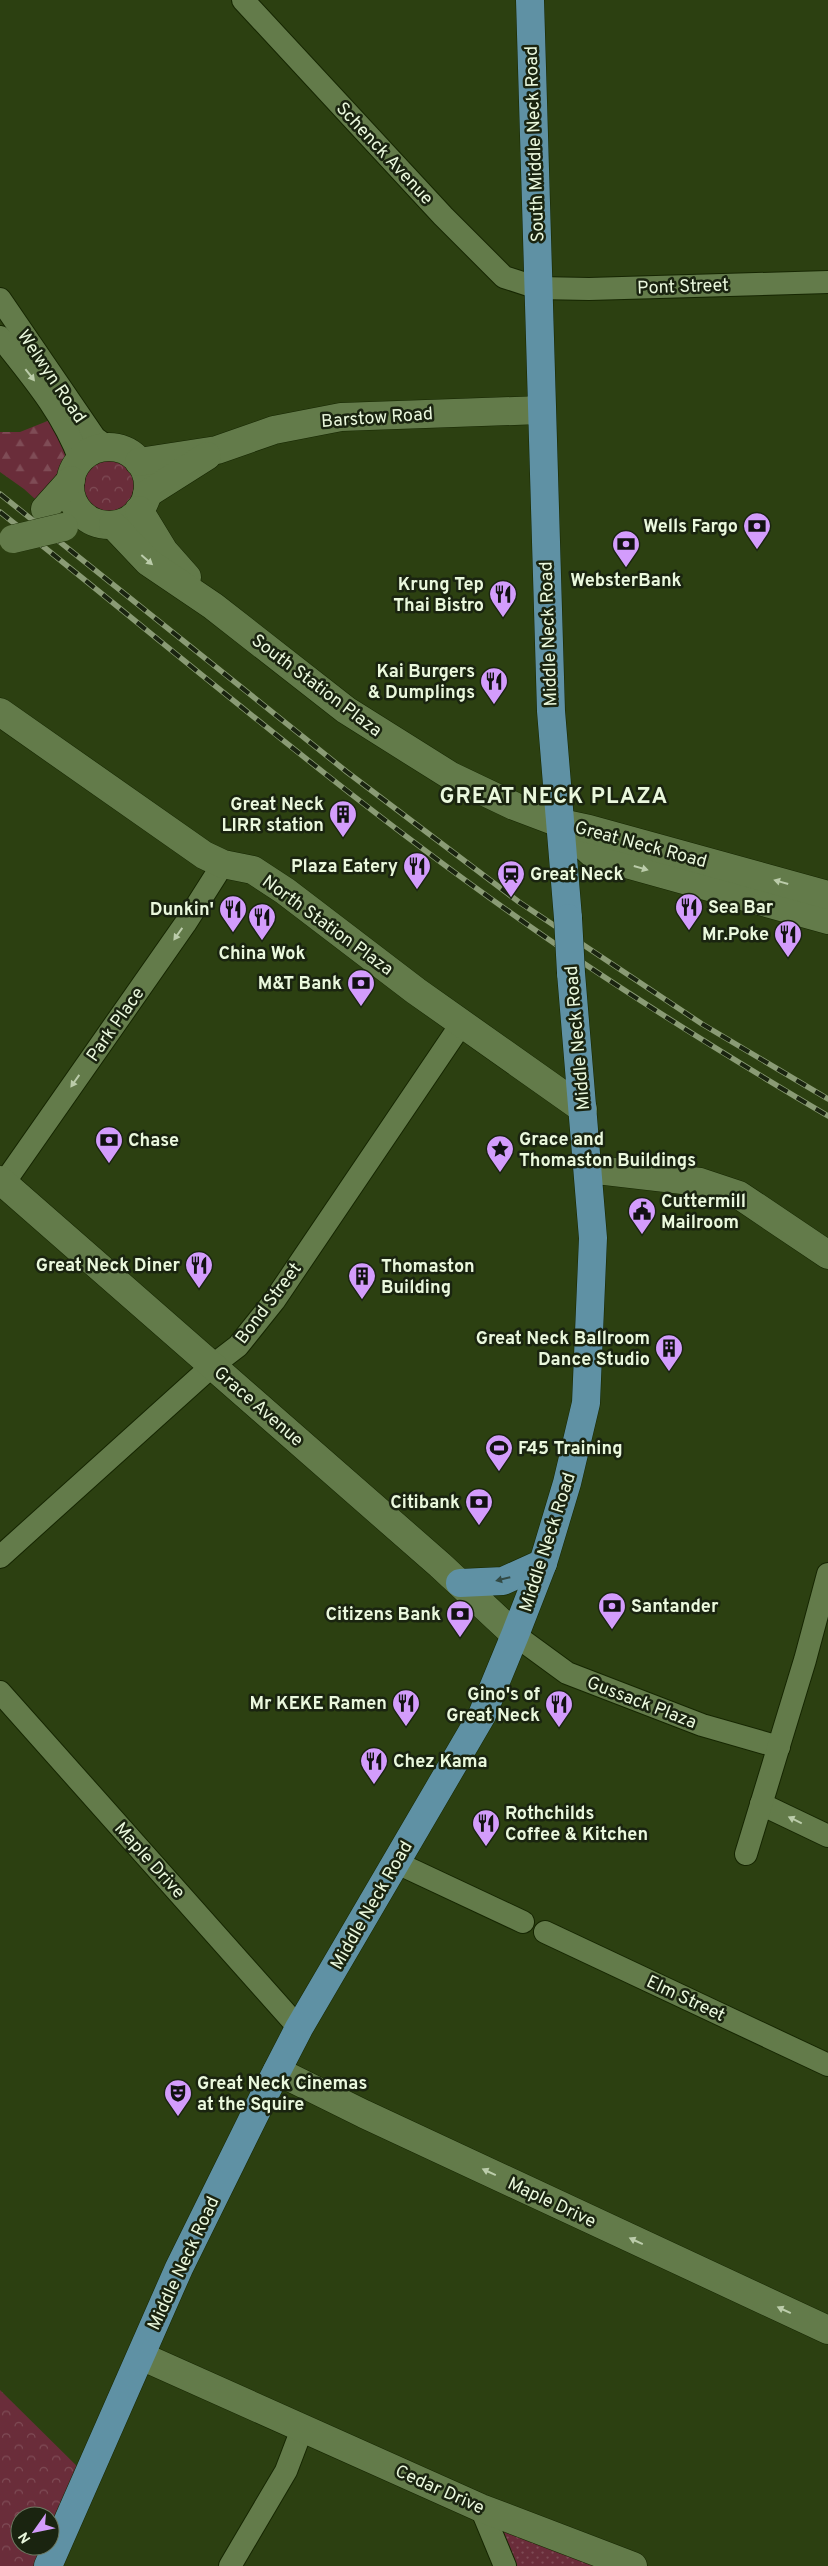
<svg xmlns="http://www.w3.org/2000/svg" width="828" height="2566" font-family="Overpass,sans-serif">
<defs>
<pattern id="grass-dots" width="8" height="8" patternUnits="userSpaceOnUse" patternTransform="scale(1.25)"><rect width="8" height="8" fill="#6a2d3a"/><path d="M2 2h.1M6 6h.1" fill="none" stroke="#7f4c56" stroke-width="1.8" stroke-linecap="round"/></pattern>
<pattern id="forest-firs" width="22" height="20" patternUnits="userSpaceOnUse" patternTransform="scale(1.25)"><rect width="22" height="20" fill="#6a2d3a"/><path d="M5 1l3.5 6h-7zM16 11l3.5 6h-7z" fill="#7f4c56"/></pattern>
<pattern id="park-crowns" width="20" height="18" patternUnits="userSpaceOnUse" patternTransform="scale(1.25)"><rect width="20" height="18" fill="#6a2d3a"/><path d="M2 6a3 3 0 1 1 6 0M12 15a3 3 0 1 1 6 0" fill="none" stroke="#7f4c56"/></pattern>
</defs>
<rect width="100%" height="100%" fill="#2c4011"/>
<path fill="url(#grass-dots)" d="M 493,2522 L 601,2566 L 511,2566 Z"/>
<path fill="url(#forest-firs)" d="M 60,416 L 80,460 L 45,508 L 24,489 L 0,472 L 0,432 L 20,432 Z"/>
<g fill="url(#park-crowns)" fill-rule="evenodd">
<circle cx="108" cy="486" r="38"/>
<path d="M 0,2390 L 88,2477 L 49,2566 L 0,2566 ZM 20,2516 L 50,2516 L 50,2546 L 20,2546 Z"/>
</g>
<g fill="none" stroke-linecap="round" stroke-linejoin="round">
<g stroke="#162602" stroke-width="24">
<g id="minor">
<path d="M 243,0 L 443,216 L 504,277 L 538,288 L 589,289 L 828,282"/>
<path d="M 0,299 L 95,438 L 109,448"/>
<path d="M 0,337 C 31,376 63,413 80,460"/>
<path d="M 4,1183 L 185,924 L 223,864"/>
<path d="M 0,1557 L 212,1366 L 238,1346 L 274,1301 L 462,1023"/>
<path d="M 515,1635 L 567,1673 L 702,1725 L 779,1747"/>
<path d="M 0,1692 L 299,2028"/>
<path d="M 761,1804 L 828,1836"/>
<path d="M 746,1854 L 805,1660 L 828,1574"/>
<path d="M 395,1862 L 523,1922"/>
<path d="M 545,1932 L 828,2065"/>
<path d="M 481,2508 L 505,2566"/>
<path d="M 230,2566 L 286,2471 L 302,2429"/>
</g>
</g>
<g stroke="#162602" stroke-width="29">
<g id="tertiary">
<circle cx="109" cy="486" r="39"/>
<path d="M 139,462 L 217,450 L 274,430 L 341,417 L 541,410"/>
<path d="M 147,494 L 207,456"/>
<path d="M 45,509 L 71,480"/>
<path d="M 139,510 L 164,551 L 187,577"/>
<path d="M 113,525 L 148,562 L 213,606 L 346,710 L 451,776 L 514,806 L 559,823"/>
<path d="M 0,712 L 204,855 L 223,864 L 253,870 L 285,891 L 416,991 L 583,1109"/>
<path d="M 0,1180 L 440,1565 L 515,1635"/>
<path d="M 277,2071 L 364,2114 L 828,2330"/>
<path d="M 141,2356 L 481,2508 L 633,2566"/>
</g>
</g>
<g stroke="#162602" stroke-width="29">
<g id="secondary">
<path d="M 559,823 L 594,855 L 828,920"/>
<path d="M 561,823 L 589,829 L 828,895"/>
<path d="M 588,1169 L 700,1182 L 739,1195 L 828,1255"/>
</g>
</g>
<g stroke="#162602" stroke-width="29">
<g id="primary">
<path d="M 530,0 L 551,711 L 568,918"/>
<path d="M 460,1583 L 503,1581 L 543,1563"/>
<path d="M 48,2566 L 179,2268 L 266,2092 L 299,2028 L 482,1715 L 515,1635 L 543,1563 L 567,1483 L 586,1403 L 593,1238 L 571,973"/>
</g>
</g>
<use href="#minor" stroke="#637b4a" stroke-width="22"/>
<use href="#tertiary" stroke="#637b4a" stroke-width="28"/>
<use href="#secondary" stroke="#637b4a" stroke-width="28"/>
<use href="#primary" stroke="#5f91a4" stroke-width="28"/>
<g stroke="#8a9b75" stroke-width="5.5">
<g id="rail">
<path d="M 0,494 L 347,772 L 519,902 L 702,1024 L 828,1099"/>
<path d="M 0,512 C 169,646 335,789 511,913 C 613,986 720,1052 828,1116"/>
</g>
</g>
<use href="#rail" stroke="#1a2410" stroke-width="4" stroke-dasharray="11" stroke-linecap="butt"/>
<g stroke="#162602" stroke-width="29" stroke-linecap="butt">
<path id="tertiary-bridge" d="M 13,539 L 64,527"/>
</g>
<g stroke="#162602" stroke-width="29" stroke-linecap="butt">
<path id="primary-bridge" d="M 568,918 L 571,973"/>
</g>
<use href="#tertiary-bridge" stroke="#637b4a" stroke-width="28"/>
<use href="#primary-bridge" stroke="#5f91a4" stroke-width="28"/>
</g>
<defs><path id="oneway-solid" d="M-6-.8H1V-3.2L6.5 0L1 3.2V.8H-6Z" transform="scale(1.25)"/></defs>
<g fill="#bca">
<use href="#oneway-solid" transform="translate(30 375) rotate(52)"/>
<use href="#oneway-solid" transform="translate(147 560) rotate(41)"/>
<use href="#oneway-solid" transform="translate(641 868) rotate(16)"/>
<use href="#oneway-solid" transform="translate(781 882) rotate(-164)"/>
<use href="#oneway-solid" transform="translate(178 934) rotate(125)"/>
<use href="#oneway-solid" transform="translate(75 1081) rotate(125)"/>
<use href="#oneway-solid" transform="translate(795 1820) rotate(-154)"/>
<use href="#oneway-solid" transform="translate(489 2172) rotate(-155)"/>
<use href="#oneway-solid" transform="translate(636 2241) rotate(-155)"/>
<use href="#oneway-solid" transform="translate(784 2310) rotate(-155)"/>
</g>
<use fill="#324a44" href="#oneway-solid" transform="translate(503 1579) rotate(166)"/>
<defs>
<g id="bank-pin" transform="scale(1.4375)"><path d="M0 17L-7.5 6A9.5 9.5 0 1 1 7.5 6Z" fill="#d39cfc" stroke="#1a2410"/><path d="M-6-4H6V4H-6ZM0-2.3a2.3 2.3 0 1 0 0 4.6a2.3 2.3 0 1 0 0-4.6Z" fill="#111"/></g>
<g id="restaurant-pin" transform="scale(1.4375)"><path d="M0 17L-7.5 6A9.5 9.5 0 1 1 7.5 6Z" fill="#d39cfc" stroke="#1a2410"/><path d="M-5-6h1v4h1v-4h1v4h1v-4h1v5L-1.5 .5V6h-2V.5L-5-1ZM5-6V6H3V1.5H1.5Q1.5-4 5-6Z" fill="#111"/></g>
<g id="building-pin" transform="scale(1.4375)"><path d="M0 17L-7.5 6A9.5 9.5 0 1 1 7.5 6Z" fill="#d39cfc" stroke="#1a2410"/><path d="M-4-6H4V6H1V3H-1V6H-4ZM-2.5-4.3h1.7v1.8h-1.7ZM.8-4.3h1.7v1.8H.8ZM-2.5-1h1.7V.8h-1.7ZM.8-1h1.7V.8H.8Z" fill="#111"/></g>
<g id="station-pin" transform="scale(1.4375)"><path d="M0 17L-7.5 6A9.5 9.5 0 1 1 7.5 6Z" fill="#d39cfc" stroke="#1a2410"/><path d="M-3-6H3Q5-6 5-4V2Q5 4 3 4L4.5 6H3L1.5 4h-3L-3 6H-4.5L-3 4Q-5 4-5 2V-4Q-5-6-3-6ZM-3.5-4v3h7v-3ZM-3.5 1v1.5H-2V1ZM2 1v1.5H3.5V1Z" fill="#111"/></g>
<g id="sight-pin" transform="scale(1.4375)"><path d="M0 17L-7.5 6A9.5 9.5 0 1 1 7.5 6Z" fill="#d39cfc" stroke="#1a2410"/><path d="M0-6L1.8-2.2L6-1.7L2.9 1.2L3.7 5.4L0 3.3L-3.7 5.4L-2.9 1.2L-6-1.7L-1.8-2.2Z" fill="#111"/></g>
<g id="civic-pin" transform="scale(1.4375)"><path d="M0 17L-7.5 6A9.5 9.5 0 1 1 7.5 6Z" fill="#d39cfc" stroke="#1a2410"/><path d="M-.6-6.5H3V-4.5H.6V-3L4-1V1h2V6H-6V1h2V-1L-.6-3ZM-1.2 2.5V6h2.4V2.5Z" fill="#111"/></g>
<g id="stadium-pin" transform="scale(1.4375)"><path d="M0 17L-7.5 6A9.5 9.5 0 1 1 7.5 6Z" fill="#d39cfc" stroke="#1a2410"/><path d="M0-5a6.5 5 0 1 0 0 10a6.5 5 0 1 0 0-10ZM-3.5-1.8h7v3.6h-7Z" fill="#111"/></g>
<g id="theatre-pin" transform="scale(1.4375)"><path d="M0 17L-7.5 6A9.5 9.5 0 1 1 7.5 6Z" fill="#d39cfc" stroke="#1a2410"/><path d="M-5-5.5Q0-4 5-5.5V0Q5 5 0 6Q-5 5-5 0ZM-3.3-2.5H-1v1.5H-3.3ZM1-2.5H3.3v1.5H1ZM-2.8 1Q0 5.5 2.8 1Z" fill="#111"/></g>
</defs>
<g fill-rule="evenodd">
<use href="#bank-pin" x="757" y="526"/>
<use href="#bank-pin" x="626" y="544"/>
<use href="#restaurant-pin" x="503" y="594"/>
<use href="#restaurant-pin" x="494" y="681"/>
<use href="#building-pin" x="343" y="814"/>
<use href="#restaurant-pin" x="417" y="866"/>
<use href="#station-pin" x="511" y="874"/>
<use href="#restaurant-pin" x="689" y="907"/>
<use href="#restaurant-pin" x="233" y="909"/>
<use href="#restaurant-pin" x="262" y="917"/>
<use href="#restaurant-pin" x="788" y="934"/>
<use href="#bank-pin" x="361" y="983"/>
<use href="#bank-pin" x="109" y="1140"/>
<use href="#sight-pin" x="500" y="1149"/>
<use href="#civic-pin" x="642" y="1211"/>
<use href="#restaurant-pin" x="199" y="1265"/>
<use href="#building-pin" x="362" y="1276"/>
<use href="#building-pin" x="669" y="1348"/>
<use href="#stadium-pin" x="499" y="1448"/>
<use href="#bank-pin" x="479" y="1502"/>
<use href="#bank-pin" x="612" y="1606"/>
<use href="#bank-pin" x="460" y="1614"/>
<use href="#restaurant-pin" x="406" y="1703"/>
<use href="#restaurant-pin" x="559" y="1704"/>
<use href="#restaurant-pin" x="374" y="1761"/>
<use href="#restaurant-pin" x="486" y="1823"/>
<use href="#theatre-pin" x="178" y="2093"/>
</g>
<g text-anchor="middle" stroke-width="5" stroke-linejoin="round" paint-order="stroke">
<g font-size="18" fill="#eaf8dd" stroke="#1a2410">
<text transform="translate(534 144) rotate(-92)" y="6">South Middle Neck Road</text>
<text transform="translate(385 153) rotate(47)" y="6">Schenck Avenue</text>
<text transform="translate(683 286) rotate(-2)" y="6">Pont Street</text>
<text transform="translate(52 376) rotate(56)" y="6">Welwyn Road</text>
<text transform="translate(377 417) rotate(-4)" y="6">Barstow Road</text>
<text transform="translate(548 634) rotate(-92)" y="6">Middle Neck Road</text>
<text transform="translate(317 685) rotate(37)" y="6">South Station Plaza</text>
<text transform="translate(641 844) rotate(15)" y="6">Great Neck Road</text>
<text transform="translate(328 925) rotate(36)" y="6">North Station Plaza</text>
<text transform="translate(115 1024) rotate(-55)" y="6">Park Place</text>
<text transform="translate(577 1038) rotate(-95)" y="6">Middle Neck Road</text>
<text transform="translate(268 1303) rotate(-53)" y="6">Bond Street</text>
<text transform="translate(259 1406) rotate(41)" y="6">Grace Avenue</text>
<text transform="translate(547 1542) rotate(-72)" y="6">Middle Neck Road</text>
<text transform="translate(642 1702) rotate(21)" y="6">Gussack Plaza</text>
<text transform="translate(150 1860) rotate(48)" y="6">Maple Drive</text>
<text transform="translate(371 1905) rotate(-60)" y="6">Middle Neck Road</text>
<text transform="translate(686 1998) rotate(25)" y="6">Elm Street</text>
<text transform="translate(552 2202) rotate(25)" y="6">Maple Drive</text>
<text transform="translate(183 2263) rotate(-65)" y="6">Middle Neck Road</text>
<text transform="translate(440 2489) rotate(24)" y="6">Cedar Drive</text>
</g>
<g font-size="18" font-weight="bold" fill="#eaf8dd" stroke="#1a2410" text-anchor="end">
<text x="738" y="532">Wells Fargo</text>
<text x="626" y="586" text-anchor="middle">WebsterBank</text>
<text x="484" y="590">Krung Tep<tspan x="484" dy="21">Thai Bistro</tspan></text>
<text x="475" y="677">Kai Burgers<tspan x="475" dy="21">&amp; Dumplings</tspan></text>
<text x="324" y="810">Great Neck<tspan x="324" dy="21">LIRR station</tspan></text>
<text x="398" y="872">Plaza Eatery</text>
<text x="530" y="880" text-anchor="start">Great Neck</text>
<text x="708" y="913" text-anchor="start">Sea Bar</text>
<text x="214" y="915">Dunkin'</text>
<text x="769" y="940">Mr.Poke</text>
<text x="262" y="959" text-anchor="middle">China Wok</text>
<text x="342" y="989">M&amp;T Bank</text>
<text x="519" y="1145" text-anchor="start">Grace and<tspan x="519" dy="21">Thomaston Buildings</tspan></text>
<text x="128" y="1146" text-anchor="start">Chase</text>
<text x="661" y="1207" text-anchor="start">Cuttermill<tspan x="661" dy="21">Mailroom</tspan></text>
<text x="180" y="1271">Great Neck Diner</text>
<text x="381" y="1272" text-anchor="start">Thomaston<tspan x="381" dy="21">Building</tspan></text>
<text x="650" y="1344">Great Neck Ballroom<tspan x="650" dy="21">Dance Studio</tspan></text>
<text x="518" y="1454" text-anchor="start">F45 Training</text>
<text x="460" y="1508">Citibank</text>
<text x="631" y="1612" text-anchor="start">Santander</text>
<text x="441" y="1620">Citizens Bank</text>
<text x="540" y="1700">Gino's of<tspan x="540" dy="21">Great Neck</tspan></text>
<text x="387" y="1709">Mr KEKE Ramen</text>
<text x="393" y="1767" text-anchor="start">Chez Kama</text>
<text x="505" y="1819" text-anchor="start">Rothchilds<tspan x="505" dy="21">Coffee &amp; Kitchen</tspan></text>
<text x="197" y="2089" text-anchor="start">Great Neck Cinemas<tspan x="197" dy="21">at the Squire</tspan></text>
</g>
<g font-size="22" font-weight="bold" letter-spacing="1" fill="#eaf8dd" stroke="#1a2410">
<text x="554" y="803">GREAT NECK PLAZA</text>
</g>
</g>
<g transform="translate(35 2531) rotate(237)"><circle r="24" fill="#1a2410" stroke="#6d7962"/>
<path d="M0-4L9 19L0 12L-9 19Z" fill="#d39cfc"/>
<text y="-8" font-size="14" font-weight="bold" text-anchor="middle" fill="#eaf8dd">N</text>
</g>
</svg>
